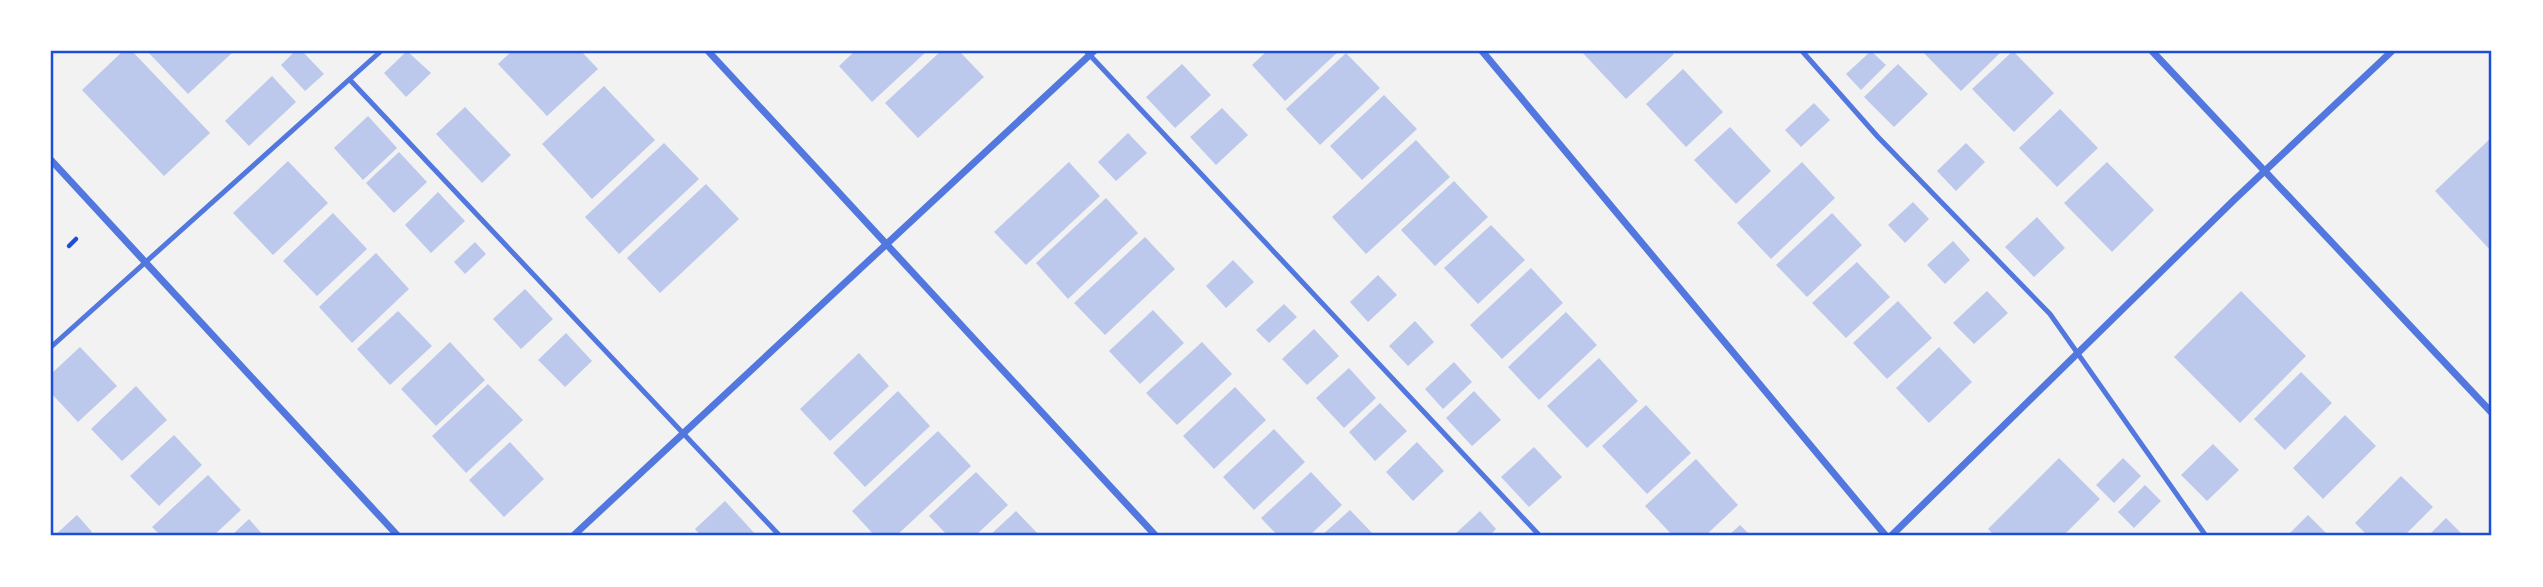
<svg xmlns="http://www.w3.org/2000/svg" width="2543" height="587" font-family="'Fira Sans',sans-serif">
<rect width="100%" height="100%" fill="#f2f2f2"/>
<g fill="#bdc9ec">
<path d="M 123,51 L 132,51 L 210,133 L 164,176 L 82,90 Z"/>
<path d="M 147,51 L 234,51 L 188,94 Z"/>
<path d="M 295,51 L 302,51 L 324,74 L 305,91 L 281,65 Z"/>
<path d="M 407,51 L 431,73 L 406,97 L 384,73 Z"/>
<path d="M 512,51 L 581,51 L 598,69 L 547,116 L 498,64 Z"/>
<path d="M 855,51 L 927,51 L 872,102 L 839,66 Z"/>
<path d="M 941,51 L 959,51 L 984,77 L 918,138 L 885,103 Z"/>
<path d="M 1267,51 L 1339,51 L 1285,101 L 1252,65 Z"/>
<path d="M 1581,51 L 1670,51 L 1674,54 L 1626,99 Z"/>
<path d="M 1871,51 L 1886,65 L 1861,90 L 1846,74 Z"/>
<path d="M 1922,51 L 2002,51 L 1961,91 Z"/>
<path d="M 2013,51 L 2054,93 L 2014,132 L 1972,89 Z"/>
<path d="M 1346,53 L 1380,88 L 1320,145 L 1286,109 Z"/>
<path d="M 1182,64 L 1211,95 L 1175,128 L 1146,97 Z"/>
<path d="M 1898,64 L 1928,94 L 1894,127 L 1864,97 Z"/>
<path d="M 1683,69 L 1723,112 L 1686,147 L 1646,104 Z"/>
<path d="M 272,76 L 296,102 L 249,146 L 225,121 Z"/>
<path d="M 604,86 L 655,140 L 592,199 L 542,144 Z"/>
<path d="M 1384,95 L 1417,129 L 1362,180 L 1330,146 Z"/>
<path d="M 1814,103 L 1830,120 L 1801,147 L 1785,130 Z"/>
<path d="M 465,107 L 511,155 L 482,183 L 436,134 Z"/>
<path d="M 1222,108 L 1248,135 L 1216,165 L 1190,137 Z"/>
<path d="M 2060,109 L 2098,148 L 2057,187 L 2019,148 Z"/>
<path d="M 368,116 L 397,148 L 363,180 L 334,148 Z"/>
<path d="M 1730,127 L 1771,171 L 1736,204 L 1694,160 Z"/>
<path d="M 1128,133 L 1147,153 L 1116,181 L 1098,162 Z"/>
<path d="M 2492,137 L 2492,252 L 2435,191 Z"/>
<path d="M 1416,140 L 1450,177 L 1366,254 L 1332,217 Z"/>
<path d="M 664,143 L 699,179 L 619,254 L 585,217 Z"/>
<path d="M 1966,143 L 1985,162 L 1956,191 L 1937,171 Z"/>
<path d="M 399,152 L 427,182 L 394,213 L 366,183 Z"/>
<path d="M 288,161 L 328,203 L 273,255 L 233,213 Z"/>
<path d="M 1069,162 L 1100,196 L 1026,265 L 994,232 Z"/>
<path d="M 1802,162 L 1835,198 L 1771,259 L 1737,223 Z"/>
<path d="M 2107,162 L 2154,210 L 2112,252 L 2064,203 Z"/>
<path d="M 1454,181 L 1488,217 L 1435,266 L 1401,230 Z"/>
<path d="M 706,184 L 739,219 L 660,293 L 627,258 Z"/>
<path d="M 438,192 L 465,221 L 431,253 L 405,225 Z"/>
<path d="M 1106,198 L 1138,233 L 1068,299 L 1036,263 Z"/>
<path d="M 1913,202 L 1929,219 L 1905,243 L 1888,225 Z"/>
<path d="M 333,213 L 367,249 L 317,296 L 283,261 Z"/>
<path d="M 1832,213 L 1862,245 L 1807,297 L 1776,265 Z"/>
<path d="M 2037,217 L 2065,248 L 2034,277 L 2005,247 Z"/>
<path d="M 1491,225 L 1525,260 L 1478,304 L 1444,268 Z"/>
<path d="M 1145,237 L 1175,269 L 1105,335 L 1074,303 Z"/>
<path d="M 1953,241 L 1970,260 L 1945,284 L 1927,265 Z"/>
<path d="M 475,242 L 486,254 L 465,274 L 454,262 Z"/>
<path d="M 376,253 L 409,289 L 352,343 L 319,307 Z"/>
<path d="M 1233,260 L 1254,282 L 1226,308 L 1206,286 Z"/>
<path d="M 1857,262 L 1890,297 L 1846,338 L 1812,303 Z"/>
<path d="M 1531,268 L 1563,303 L 1502,359 L 1470,325 Z"/>
<path d="M 1378,275 L 1397,295 L 1368,322 L 1350,302 Z"/>
<path d="M 525,289 L 553,319 L 521,349 L 493,319 Z"/>
<path d="M 1987,291 L 2008,313 L 1974,344 L 1953,323 Z"/>
<path d="M 2241,291 L 2306,356 L 2240,423 L 2174,357 Z"/>
<path d="M 1898,301 L 1932,338 L 1887,379 L 1853,343 Z"/>
<path d="M 1284,304 L 1297,317 L 1269,343 L 1256,330 Z"/>
<path d="M 1153,310 L 1184,343 L 1140,384 L 1109,351 Z"/>
<path d="M 398,311 L 432,346 L 390,385 L 357,349 Z"/>
<path d="M 1566,312 L 1597,345 L 1539,400 L 1508,367 Z"/>
<path d="M 1415,321 L 1434,342 L 1408,366 L 1389,346 Z"/>
<path d="M 1314,329 L 1339,356 L 1307,385 L 1282,359 Z"/>
<path d="M 566,333 L 592,361 L 565,387 L 538,360 Z"/>
<path d="M 450,342 L 485,380 L 436,426 L 401,389 Z"/>
<path d="M 1202,342 L 1232,374 L 1177,425 L 1146,393 Z"/>
<path d="M 80,347 L 117,386 L 78,422 L 51,393 L 51,374 Z"/>
<path d="M 1939,347 L 1972,382 L 1929,423 L 1896,388 Z"/>
<path d="M 859,353 L 889,386 L 830,441 L 800,409 Z"/>
<path d="M 1599,358 L 1638,401 L 1587,448 L 1547,406 Z"/>
<path d="M 1454,362 L 1472,382 L 1443,409 L 1425,389 Z"/>
<path d="M 1349,368 L 1376,398 L 1344,428 L 1316,398 Z"/>
<path d="M 2301,372 L 2332,403 L 2285,450 L 2254,419 Z"/>
<path d="M 488,384 L 523,420 L 466,473 L 432,436 Z"/>
<path d="M 136,386 L 167,420 L 122,461 L 91,429 Z"/>
<path d="M 1235,387 L 1266,420 L 1214,469 L 1183,436 Z"/>
<path d="M 898,391 L 930,426 L 865,487 L 833,453 Z"/>
<path d="M 1474,391 L 1501,420 L 1472,446 L 1446,418 Z"/>
<path d="M 1380,403 L 1407,431 L 1375,461 L 1349,432 Z"/>
<path d="M 1646,405 L 1691,453 L 1647,494 L 1602,446 Z"/>
<path d="M 2345,415 L 2376,446 L 2323,499 L 2293,468 Z"/>
<path d="M 1274,429 L 1305,462 L 1254,510 L 1223,477 Z"/>
<path d="M 938,431 L 971,466 L 896,536 L 875,536 L 852,511 Z"/>
<path d="M 174,435 L 202,465 L 159,506 L 130,476 Z"/>
<path d="M 510,442 L 544,479 L 504,517 L 469,480 Z"/>
<path d="M 1417,442 L 1444,471 L 1413,501 L 1386,472 Z"/>
<path d="M 2213,444 L 2239,470 L 2207,501 L 2181,475 Z"/>
<path d="M 1534,447 L 1562,477 L 1529,507 L 1501,477 Z"/>
<path d="M 2059,458 L 2100,499 L 2063,536 L 1995,536 L 1988,529 Z"/>
<path d="M 2123,458 L 2141,476 L 2114,503 L 2096,485 Z"/>
<path d="M 1696,459 L 1738,505 L 1705,536 L 1673,536 L 1645,506 Z"/>
<path d="M 976,472 L 1008,505 L 975,536 L 948,536 L 929,516 Z"/>
<path d="M 1311,472 L 1342,505 L 1309,536 L 1278,536 L 1261,518 Z"/>
<path d="M 208,475 L 241,510 L 213,536 L 161,536 L 152,527 Z"/>
<path d="M 2401,476 L 2433,507 L 2404,536 L 2368,536 L 2355,523 Z"/>
<path d="M 2145,485 L 2161,501 L 2134,528 L 2118,512 Z"/>
<path d="M 725,501 L 757,536 L 701,536 L 695,529 Z"/>
<path d="M 1350,510 L 1375,536 L 1321,536 Z"/>
<path d="M 1016,511 L 1040,536 L 989,536 Z"/>
<path d="M 1480,511 L 1496,529 L 1489,536 L 1453,536 Z"/>
<path d="M 77,515 L 92,532 L 87,536 L 54,536 Z"/>
<path d="M 2308,515 L 2326,533 L 2323,536 L 2287,536 Z"/>
<path d="M 2446,518 L 2464,536 L 2428,536 Z"/>
<path d="M 249,519 L 264,536 L 231,536 Z"/>
<path d="M 1740,525 L 1751,536 L 1728,536 Z"/>
</g>
<g fill="none" stroke-linecap="round" stroke-linejoin="round">
<path stroke="#1d4ed8" stroke-width="4.5" d="M 69,246 L 76,239"/>
<g stroke="#5277de" stroke-width="5">
<path d="M 1086,51 L 1540,536"/>
<path d="M 1802,51 L 1878,137 L 2050,314 L 2206,536"/>
<path d="M 350,80 L 780,536"/>
<path d="M 51,347 L 381,51"/>
</g>
<g stroke="#5277de" stroke-width="7">
<path d="M 708,51 L 1156,536"/>
<path d="M 1482,51 L 1886,536"/>
<path d="M 2152,51 L 2492,413"/>
<path d="M 51,160 L 398,536"/>
<path d="M 573,536 L 1094,51"/>
<path d="M 1891,536 L 2235,199 L 2392,51"/>
</g>
</g>
<rect width="2543" height="587" fill="none" stroke="#ffffff" stroke-width="105"/>
<rect x="52" y="52" width="2438" height="482" fill="none" stroke="#1d4ed8" stroke-width="2.5"/>
</svg>
